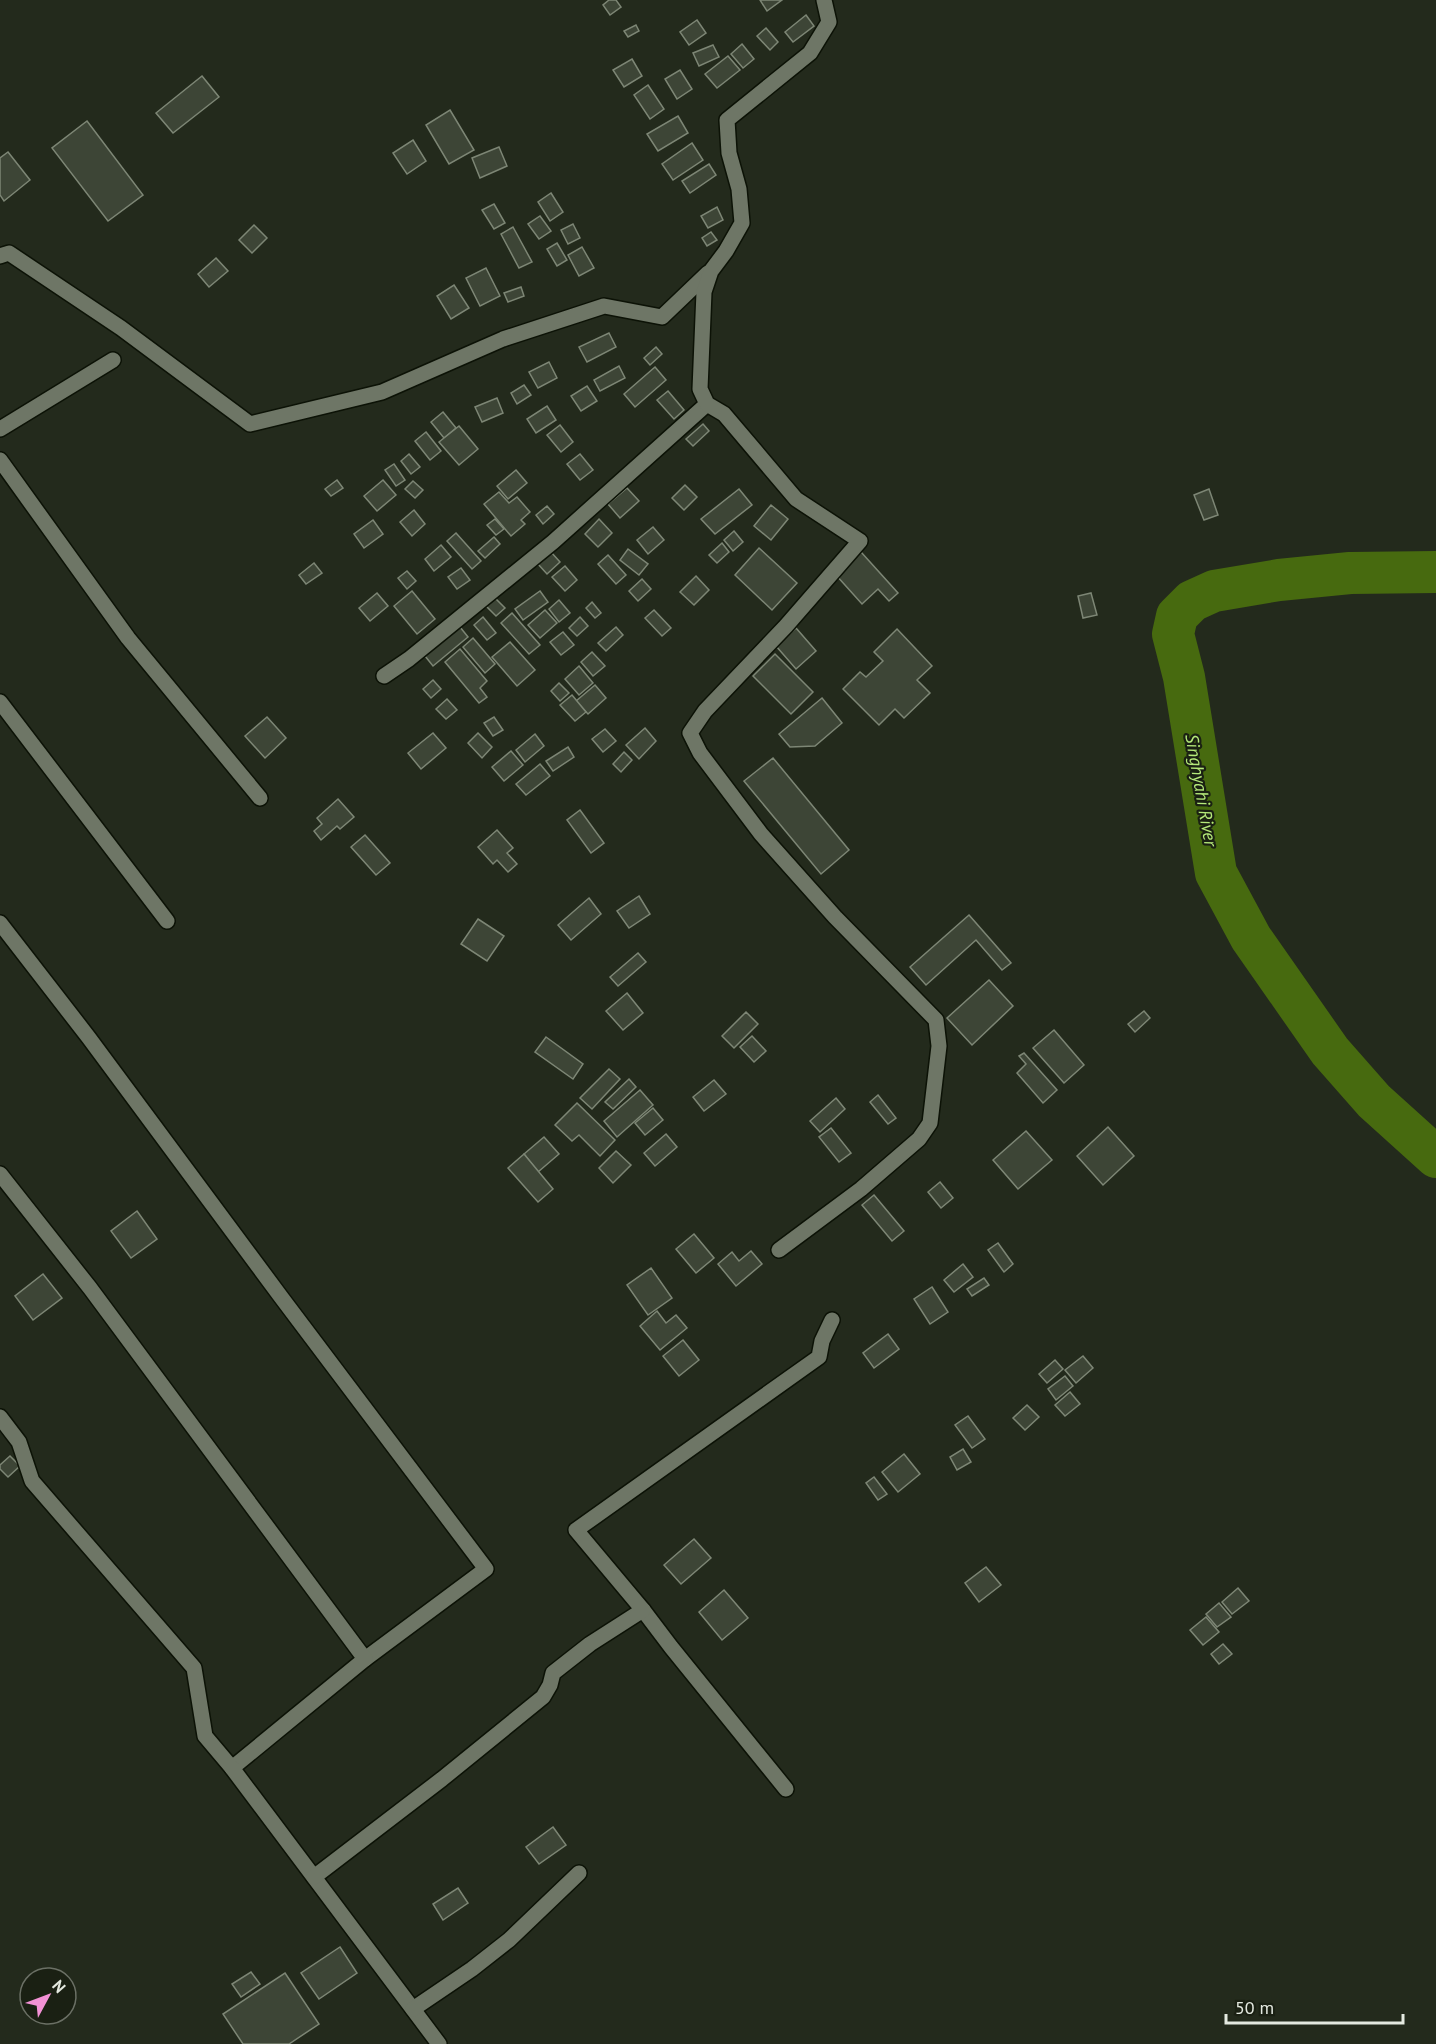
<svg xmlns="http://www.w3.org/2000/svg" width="1436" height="2044" font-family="'PT Sans',sans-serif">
<rect width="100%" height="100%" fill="#232a1c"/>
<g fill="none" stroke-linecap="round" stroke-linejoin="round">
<path stroke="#476a0f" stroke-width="42" d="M 1436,572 L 1350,573 L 1279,580 L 1214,591 L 1192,601 L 1177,616 L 1173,634 L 1184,677 L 1216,873 L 1251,938 L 1330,1051 L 1374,1101 L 1436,1157"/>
</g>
<g fill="#3d4536" stroke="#7d8675" stroke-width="1.5">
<path d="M 609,0 L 616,0 L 621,7 L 610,15 L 603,5 Z"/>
<path d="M 760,0 L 782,0 L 767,11 Z"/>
<path d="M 806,15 L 814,26 L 793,42 L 785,32 Z"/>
<path d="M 697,20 L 706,33 L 689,45 L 680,32 Z"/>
<path d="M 636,25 L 639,31 L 628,37 L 624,31 Z"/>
<path d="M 766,28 L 778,42 L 770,50 L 757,36 Z"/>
<path d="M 742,44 L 754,59 L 743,68 L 731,54 Z"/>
<path d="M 713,45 L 719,57 L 699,66 L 693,53 Z"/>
<path d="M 728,56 L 740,70 L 717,88 L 705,74 Z"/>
<path d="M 632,59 L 642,76 L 624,87 L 613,70 Z"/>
<path d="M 680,70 L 692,89 L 677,99 L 665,79 Z"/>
<path d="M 202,76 L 219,97 L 173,133 L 156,113 Z"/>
<path d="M 648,85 L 664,109 L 650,119 L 634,95 Z"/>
<path d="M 450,110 L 474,150 L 449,164 L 426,125 Z"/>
<path d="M 678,116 L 688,133 L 658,151 L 647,134 Z"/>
<path d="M 87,121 L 143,195 L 108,221 L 52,148 Z"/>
<path d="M 413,140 L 426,161 L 407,174 L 393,153 Z"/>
<path d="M 692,143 L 703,160 L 673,180 L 662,164 Z"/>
<path d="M 499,147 L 507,166 L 480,178 L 472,158 Z"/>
<path d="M 8,152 L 30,180 L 4,201 L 0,195 L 0,158 Z"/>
<path d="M 709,164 L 716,175 L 690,193 L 682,181 Z"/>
<path d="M 551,193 L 563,212 L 550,221 L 538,202 Z"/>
<path d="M 494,204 L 505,223 L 494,229 L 482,210 Z"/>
<path d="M 717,207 L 723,220 L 708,228 L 701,216 Z"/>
<path d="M 540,216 L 551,231 L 539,239 L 528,224 Z"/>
<path d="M 573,224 L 580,238 L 568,244 L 561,230 Z"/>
<path d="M 254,225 L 267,238 L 252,253 L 239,240 Z"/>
<path d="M 513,227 L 532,262 L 519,268 L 501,234 Z"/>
<path d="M 711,232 L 717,240 L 707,246 L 702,238 Z"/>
<path d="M 557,243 L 567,260 L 557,266 L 547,249 Z"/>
<path d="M 582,247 L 594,268 L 579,276 L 568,255 Z"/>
<path d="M 216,258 L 228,271 L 209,287 L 198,274 Z"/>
<path d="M 486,268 L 500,296 L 480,306 L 466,278 Z"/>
<path d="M 454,285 L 469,308 L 451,319 L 437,296 Z"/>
<path d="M 521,287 L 524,296 L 508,302 L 504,293 Z"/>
<path d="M 609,333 L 616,347 L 587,362 L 579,347 Z"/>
<path d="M 656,347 L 662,354 L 650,365 L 644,358 Z"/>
<path d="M 549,362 L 557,378 L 538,388 L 529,372 Z"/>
<path d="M 619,366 L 625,378 L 600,391 L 594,380 Z"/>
<path d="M 655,367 L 666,380 L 635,407 L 624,394 Z"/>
<path d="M 524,385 L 531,395 L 517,404 L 511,393 Z"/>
<path d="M 587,386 L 597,401 L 581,411 L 571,396 Z"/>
<path d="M 668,391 L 684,410 L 674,419 L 657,400 Z"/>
<path d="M 497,398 L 503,413 L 482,422 L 475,407 Z"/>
<path d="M 547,406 L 556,420 L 536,433 L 527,419 Z"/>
<path d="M 443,412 L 456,428 L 444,438 L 431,422 Z"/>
<path d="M 703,424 L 709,431 L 693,446 L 686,439 Z"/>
<path d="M 560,425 L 573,442 L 561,452 L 547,435 Z"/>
<path d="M 459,426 L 478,449 L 459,465 L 439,442 Z"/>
<path d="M 426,432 L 441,451 L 430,460 L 415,441 Z"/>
<path d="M 409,454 L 420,467 L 411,474 L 401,461 Z"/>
<path d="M 580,454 L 593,470 L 580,480 L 567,464 Z"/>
<path d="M 394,464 L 405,480 L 396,486 L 385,470 Z"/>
<path d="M 516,470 L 527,483 L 508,499 L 497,486 Z"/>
<path d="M 337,480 L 343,488 L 331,496 L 325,489 Z"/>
<path d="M 383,480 L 396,495 L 377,511 L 364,496 Z"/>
<path d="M 413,481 L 423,490 L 415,498 L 405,489 Z"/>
<path d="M 685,485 L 697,497 L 684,510 L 672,498 Z"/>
<path d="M 627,488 L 639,501 L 620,518 L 608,504 Z"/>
<path d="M 739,489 L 752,505 L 715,534 L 701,519 Z"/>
<path d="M 1209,489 L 1218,515 L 1204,520 L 1194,495 Z"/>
<path d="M 499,492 L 509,503 L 517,497 L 530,512 L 521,520 L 525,524 L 511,536 L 484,504 Z"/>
<path d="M 771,505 L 788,519 L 771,540 L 754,526 Z"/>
<path d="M 547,506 L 554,514 L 543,524 L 536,515 Z"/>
<path d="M 414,510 L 425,524 L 412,536 L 400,522 Z"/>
<path d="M 495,519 L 504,529 L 496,535 L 487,525 Z"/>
<path d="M 599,519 L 612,533 L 598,547 L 585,534 Z"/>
<path d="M 373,520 L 383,534 L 364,548 L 354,534 Z"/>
<path d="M 653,527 L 664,540 L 648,554 L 637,540 Z"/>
<path d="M 734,531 L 743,542 L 733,551 L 724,540 Z"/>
<path d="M 456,533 L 481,561 L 472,569 L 447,541 Z"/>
<path d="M 494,537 L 500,544 L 485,558 L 478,551 Z"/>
<path d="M 722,543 L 729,552 L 717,563 L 709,555 Z"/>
<path d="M 441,545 L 451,557 L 434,571 L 425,559 Z"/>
<path d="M 759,548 L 797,583 L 772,610 L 735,575 Z"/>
<path d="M 628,549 L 648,564 L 639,575 L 620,560 Z"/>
<path d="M 551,552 L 560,562 L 547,574 L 538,564 Z"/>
<path d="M 861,552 L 898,593 L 889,601 L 878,589 L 862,604 L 836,575 Z"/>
<path d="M 608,555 L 626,575 L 616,584 L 598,564 Z"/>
<path d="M 314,563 L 322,573 L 306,584 L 299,575 Z"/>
<path d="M 565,566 L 577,580 L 565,591 L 552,577 Z"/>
<path d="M 461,568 L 470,580 L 457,589 L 448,577 Z"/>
<path d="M 407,571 L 416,581 L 407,589 L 398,578 Z"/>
<path d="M 696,576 L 709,590 L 694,605 L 680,592 Z"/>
<path d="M 642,579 L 651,589 L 638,601 L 629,591 Z"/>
<path d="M 412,591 L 435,619 L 417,634 L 394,606 Z"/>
<path d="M 540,591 L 548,602 L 523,620 L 515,609 Z"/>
<path d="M 377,593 L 388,606 L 370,621 L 359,608 Z"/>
<path d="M 1091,593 L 1097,615 L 1083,618 L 1078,596 Z"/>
<path d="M 495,598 L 505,608 L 496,616 L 486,606 Z"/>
<path d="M 559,600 L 570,613 L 559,622 L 549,609 Z"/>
<path d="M 592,602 L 601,613 L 595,618 L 586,608 Z"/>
<path d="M 545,610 L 557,623 L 540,638 L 528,625 Z"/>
<path d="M 654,610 L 671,628 L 662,636 L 645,618 Z"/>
<path d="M 512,613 L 540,645 L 529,654 L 501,623 Z"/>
<path d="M 483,617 L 496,633 L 487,640 L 474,625 Z"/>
<path d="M 580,617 L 588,626 L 577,636 L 569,628 Z"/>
<path d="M 460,627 L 468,637 L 433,666 L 425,656 Z"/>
<path d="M 616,627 L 623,635 L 606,651 L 598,643 Z"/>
<path d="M 796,628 L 816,651 L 796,669 L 776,646 Z"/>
<path d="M 897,629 L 932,666 L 917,680 L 930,693 L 904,718 L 895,709 L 879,725 L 843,689 L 860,672 L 866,677 L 883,661 L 874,652 Z"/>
<path d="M 563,632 L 574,645 L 561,655 L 550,642 Z"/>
<path d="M 473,638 L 495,664 L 485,673 L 463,647 Z"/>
<path d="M 510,642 L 535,670 L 517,686 L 492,657 Z"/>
<path d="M 460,649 L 487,681 L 480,688 L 487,697 L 479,703 L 445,662 Z"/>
<path d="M 592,652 L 605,666 L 593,676 L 581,662 Z"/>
<path d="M 775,654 L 813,692 L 791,714 L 753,676 Z"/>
<path d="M 579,666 L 593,683 L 579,695 L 565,679 Z"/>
<path d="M 433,680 L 441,689 L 431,698 L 423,689 Z"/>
<path d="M 559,683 L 569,693 L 560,701 L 551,691 Z"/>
<path d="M 595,685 L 606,698 L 588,714 L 576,701 Z"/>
<path d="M 572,695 L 586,712 L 575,721 L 560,705 Z"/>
<path d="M 822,698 L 842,723 L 815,746 L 790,747 L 779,734 Z"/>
<path d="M 447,699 L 457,710 L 446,719 L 436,709 Z"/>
<path d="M 267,717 L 286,738 L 265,758 L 245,736 Z"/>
<path d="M 494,717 L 503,730 L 493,736 L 484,723 Z"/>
<path d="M 645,728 L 656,741 L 639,759 L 626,745 Z"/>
<path d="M 605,729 L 616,741 L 603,752 L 592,739 Z"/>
<path d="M 433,733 L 446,748 L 421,769 L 408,753 Z"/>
<path d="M 478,733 L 492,747 L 482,758 L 468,743 Z"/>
<path d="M 535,734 L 544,746 L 525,762 L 516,750 Z"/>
<path d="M 568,747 L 574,757 L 553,771 L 546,761 Z"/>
<path d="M 511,751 L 523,765 L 504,781 L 492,767 Z"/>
<path d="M 624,752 L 632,760 L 621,772 L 613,764 Z"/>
<path d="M 773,758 L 849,850 L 821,874 L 744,781 Z"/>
<path d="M 540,764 L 550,776 L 526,795 L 516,784 Z"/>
<path d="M 338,799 L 354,817 L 340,829 L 337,826 L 321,840 L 314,831 L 322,824 L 317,818 Z"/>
<path d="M 580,810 L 604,843 L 591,853 L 567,820 Z"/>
<path d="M 497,830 L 513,848 L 507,853 L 517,864 L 508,872 L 497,860 L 493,864 L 478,847 Z"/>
<path d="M 365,835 L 390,863 L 376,875 L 351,847 Z"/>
<path d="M 639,896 L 650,914 L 629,928 L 617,911 Z"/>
<path d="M 589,898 L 601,914 L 571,940 L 558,925 Z"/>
<path d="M 969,915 L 1011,963 L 1002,970 L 976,940 L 926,985 L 910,967 Z"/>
<path d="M 478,919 L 504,936 L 487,961 L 461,944 Z"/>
<path d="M 638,953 L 646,962 L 618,986 L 610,977 Z"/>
<path d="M 989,980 L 1013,1006 L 972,1045 L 947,1018 Z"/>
<path d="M 627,993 L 643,1013 L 623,1030 L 606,1011 Z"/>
<path d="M 1144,1011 L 1150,1018 L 1135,1032 L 1128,1024 Z"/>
<path d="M 746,1012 L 758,1024 L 734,1048 L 722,1036 Z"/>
<path d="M 1054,1030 L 1084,1065 L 1064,1083 L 1033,1048 Z"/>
<path d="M 752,1036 L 766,1051 L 754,1062 L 740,1047 Z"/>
<path d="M 546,1037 L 583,1064 L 573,1079 L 535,1052 Z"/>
<path d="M 1024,1053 L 1057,1090 L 1043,1103 L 1017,1073 L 1026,1064 L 1019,1056 Z"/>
<path d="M 609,1069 L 620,1079 L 592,1109 L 580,1098 Z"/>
<path d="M 629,1079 L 636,1087 L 613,1109 L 605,1102 Z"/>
<path d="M 714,1080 L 726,1094 L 704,1111 L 693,1097 Z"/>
<path d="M 640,1090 L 653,1105 L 617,1137 L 604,1121 Z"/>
<path d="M 878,1095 L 896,1118 L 888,1124 L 870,1102 Z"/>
<path d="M 836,1098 L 845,1109 L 820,1132 L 810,1121 Z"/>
<path d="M 577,1103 L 615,1140 L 600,1156 L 579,1135 L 572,1141 L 555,1125 Z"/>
<path d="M 653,1108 L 663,1120 L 645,1135 L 635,1123 Z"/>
<path d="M 1108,1127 L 1134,1156 L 1103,1185 L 1077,1156 Z"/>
<path d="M 831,1128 L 851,1153 L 839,1162 L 819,1137 Z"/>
<path d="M 1026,1131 L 1052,1160 L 1018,1189 L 993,1160 Z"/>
<path d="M 666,1134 L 677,1147 L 655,1166 L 644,1153 Z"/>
<path d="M 544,1137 L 559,1154 L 538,1172 L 524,1154 Z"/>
<path d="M 616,1151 L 631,1165 L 613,1183 L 599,1168 Z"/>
<path d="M 524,1154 L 553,1189 L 538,1202 L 508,1168 Z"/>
<path d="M 940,1182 L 953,1198 L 941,1208 L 928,1192 Z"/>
<path d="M 874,1195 L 904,1231 L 892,1241 L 862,1205 Z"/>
<path d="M 137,1211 L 157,1239 L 131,1258 L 111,1231 Z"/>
<path d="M 694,1234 L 714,1258 L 696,1273 L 676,1249 Z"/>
<path d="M 998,1243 L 1013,1264 L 1004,1272 L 988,1250 Z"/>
<path d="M 751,1251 L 762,1264 L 736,1286 L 718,1264 L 732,1252 L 739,1261 Z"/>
<path d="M 963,1264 L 973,1277 L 954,1292 L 944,1280 Z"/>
<path d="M 651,1268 L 672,1298 L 648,1315 L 627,1285 Z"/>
<path d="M 43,1274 L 62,1298 L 33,1320 L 15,1296 Z"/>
<path d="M 984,1278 L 989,1285 L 972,1296 L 967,1289 Z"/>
<path d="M 932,1287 L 948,1312 L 930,1324 L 914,1299 Z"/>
<path d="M 657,1311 L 666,1323 L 676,1315 L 687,1328 L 660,1350 L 640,1326 Z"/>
<path d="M 888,1334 L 899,1349 L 874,1368 L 863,1353 Z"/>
<path d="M 683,1340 L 699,1360 L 679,1376 L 663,1356 Z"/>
<path d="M 1083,1356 L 1093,1368 L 1076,1383 L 1065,1370 Z"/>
<path d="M 1055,1360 L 1063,1369 L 1047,1383 L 1039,1374 Z"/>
<path d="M 1065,1376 L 1073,1386 L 1056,1400 L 1048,1389 Z"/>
<path d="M 1070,1392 L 1080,1404 L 1065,1416 L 1055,1405 Z"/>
<path d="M 1027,1405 L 1039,1417 L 1025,1430 L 1013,1418 Z"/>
<path d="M 968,1416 L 985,1439 L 972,1448 L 955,1425 Z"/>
<path d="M 963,1449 L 971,1462 L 957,1470 L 950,1457 Z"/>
<path d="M 904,1454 L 920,1474 L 898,1492 L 882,1472 Z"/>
<path d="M 10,1456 L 20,1466 L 8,1477 L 0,1469 L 0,1465 Z"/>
<path d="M 874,1477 L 887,1494 L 878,1500 L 866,1483 Z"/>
<path d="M 694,1539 L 711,1558 L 681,1584 L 664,1565 Z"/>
<path d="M 986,1567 L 1001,1585 L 979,1602 L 965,1583 Z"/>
<path d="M 1238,1588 L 1249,1601 L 1232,1614 L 1222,1602 Z"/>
<path d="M 724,1590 L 748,1618 L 722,1640 L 699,1612 Z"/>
<path d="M 1219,1603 L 1231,1617 L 1217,1627 L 1206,1614 Z"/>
<path d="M 1206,1617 L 1219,1632 L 1203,1645 L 1190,1630 Z"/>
<path d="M 1223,1644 L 1232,1654 L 1219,1664 L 1211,1654 Z"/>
<path d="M 553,1827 L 566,1845 L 539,1864 L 526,1847 Z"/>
<path d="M 458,1888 L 468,1903 L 443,1920 L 433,1904 Z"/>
<path d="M 340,1947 L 357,1973 L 319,1999 L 301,1973 Z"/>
<path d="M 251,1972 L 260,1984 L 241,1997 L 232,1984 Z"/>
<path d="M 285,1973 L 319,2024 L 289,2044 L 243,2044 L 223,2014 Z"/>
</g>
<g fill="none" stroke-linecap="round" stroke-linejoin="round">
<g stroke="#0c1206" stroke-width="18">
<g id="street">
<path d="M 0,256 L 9,253 L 121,328 L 250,424 L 382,392 L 503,339 L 604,306 L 662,317 L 708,273"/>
<path d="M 0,429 L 113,360"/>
<path d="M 0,460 L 128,638 L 260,798"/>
<path d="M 384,676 L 409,659 L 553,542 L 707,404"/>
<path d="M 0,702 L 167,921"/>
<path d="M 0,923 L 89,1038 L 281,1297 L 486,1569 L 365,1659"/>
<path d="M 0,1174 L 90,1288 L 365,1659 L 232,1768"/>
<path d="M 779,1250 L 861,1189 L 919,1139 L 930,1123 L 939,1046 L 936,1020 L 835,917 L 761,834 L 700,753 L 690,733 L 705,711 L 786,626 L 860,541 L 796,499 L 724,414 L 707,404 L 700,389 L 704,292 L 711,271 L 726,251 L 742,223 L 739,189 L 729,153 L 727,120 L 810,53 L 829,22 L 824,0"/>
<path d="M 0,1417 L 19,1442 L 32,1481 L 194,1668 L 205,1736 L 232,1768 L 439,2044"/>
<path d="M 643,1610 L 671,1647 L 786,1789"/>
<path d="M 314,1877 L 442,1779 L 543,1697 L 550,1685 L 553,1673 L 590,1644 L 643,1610 L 576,1530 L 819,1357 L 822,1341 L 832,1320"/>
<path d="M 413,2009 L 472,1969 L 509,1940 L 579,1873"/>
</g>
</g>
<use href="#street" stroke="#6e7666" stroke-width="15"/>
</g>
<g text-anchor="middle" stroke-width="4.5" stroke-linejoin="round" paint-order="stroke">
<g font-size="18" font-style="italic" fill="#b5e97a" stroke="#1a2013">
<text transform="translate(1201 790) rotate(80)" y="6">Singhyahi River</text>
</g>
</g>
<g transform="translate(48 1996) rotate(49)"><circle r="28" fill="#1a2013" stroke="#6b7065" stroke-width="1.5"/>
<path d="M0-4.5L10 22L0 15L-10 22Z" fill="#f391d5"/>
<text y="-9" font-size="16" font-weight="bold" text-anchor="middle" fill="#e4e9e0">N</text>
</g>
<path d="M1226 2014v9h177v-9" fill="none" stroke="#e4e9e0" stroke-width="3"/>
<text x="1235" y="2014" font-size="18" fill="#e4e9e0" stroke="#1a2013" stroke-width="4.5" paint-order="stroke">50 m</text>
</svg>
